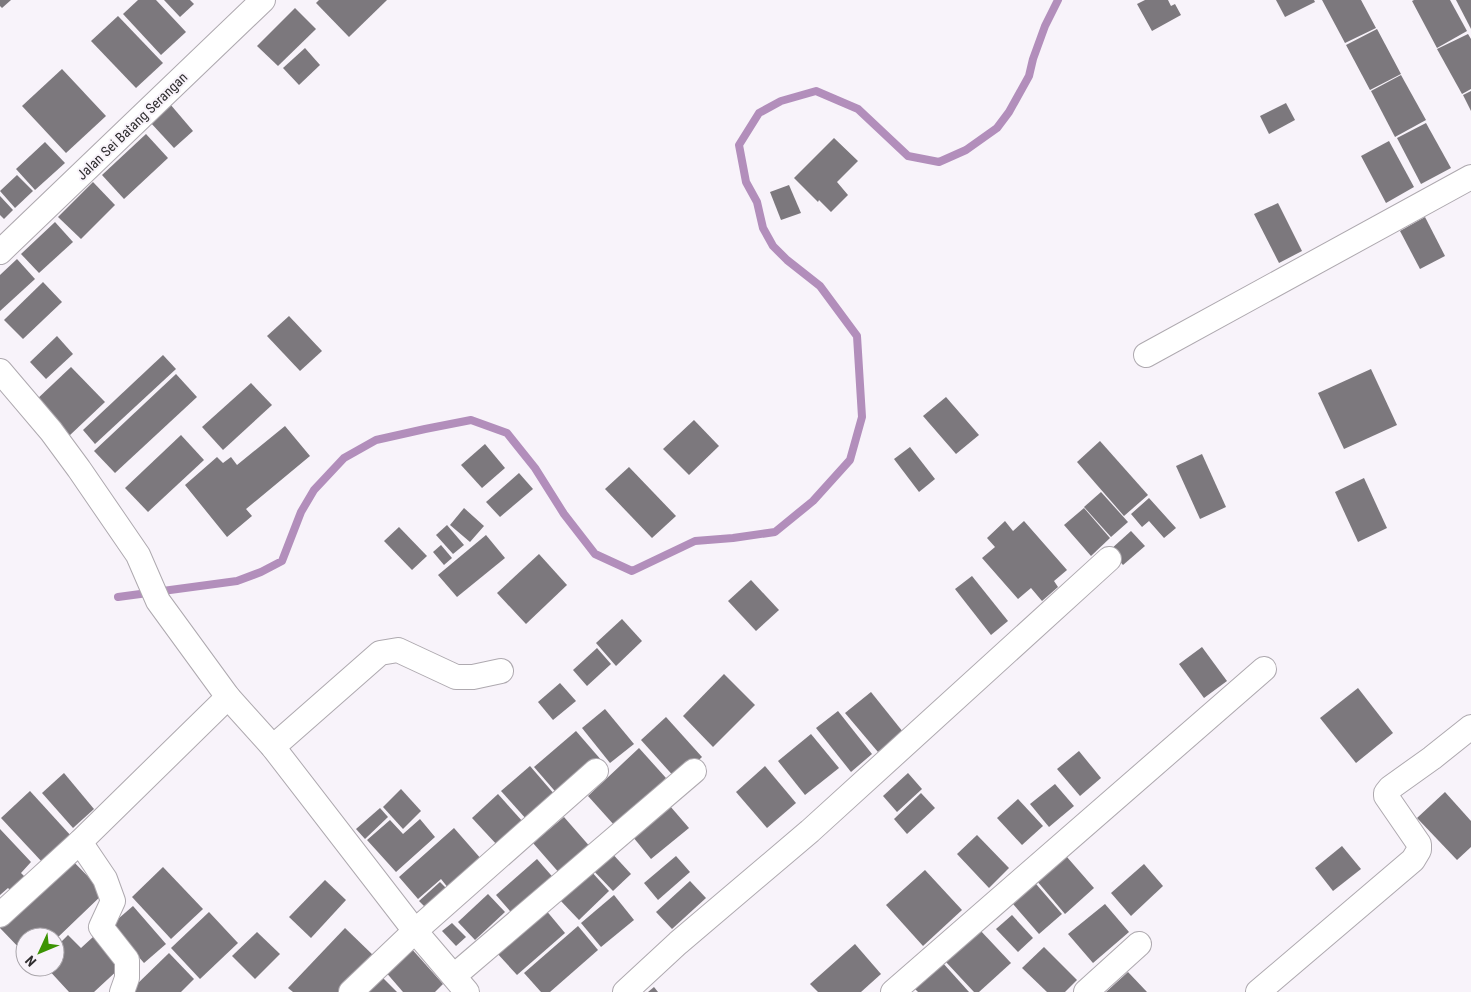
<svg xmlns="http://www.w3.org/2000/svg" width="1471" height="992" font-family="'Roboto Condensed',sans-serif">
<rect width="100%" height="100%" fill="#f8f3fa"/>
<g fill="none" stroke-linecap="round" stroke-linejoin="round">
<path stroke="#b28ebb" stroke-width="8" d="M 118,597 L 237,581 L 261,572 L 282,561 L 301,512 L 314,490 L 344,458 L 376,440 L 425,429 L 471,420 L 507,433 L 535,468 L 564,514 L 595,554 L 632,571 L 695,541 L 733,538 L 775,532 L 813,501 L 850,460 L 862,417 L 857,336 L 820,286 L 787,260 L 773,246 L 763,228 L 757,202 L 746,182 L 739,145 L 759,113 L 781,101 L 816,91 L 858,109 L 908,156 L 939,162 L 966,150 L 997,128 L 1009,112 L 1029,76 L 1033,59 L 1045,26 L 1058,0"/>
</g>
<g fill="#7c787d">
<path d="M 0,0 L 11,0 L 2,8 L 0,6 Z"/>
<path d="M 138,0 L 156,0 L 186,32 L 161,55 L 123,14 Z"/>
<path d="M 164,0 L 190,0 L 194,4 L 180,17 Z"/>
<path d="M 319,0 L 387,0 L 349,37 L 316,3 Z"/>
<path d="M 1145,0 L 1168,0 L 1171,6 L 1175,4 L 1181,15 L 1152,31 L 1137,4 Z"/>
<path d="M 1276,0 L 1314,0 L 1315,2 L 1285,17 Z"/>
<path d="M 1322,0 L 1361,0 L 1376,28 L 1345,43 Z"/>
<path d="M 1414,0 L 1450,0 L 1467,31 L 1437,48 L 1412,1 Z"/>
<path d="M 1456,0 L 1471,0 L 1471,29 Z"/>
<path d="M 295,8 L 316,29 L 278,66 L 257,46 Z"/>
<path d="M 118,16 L 163,63 L 136,88 L 91,41 Z"/>
<path d="M 1377,29 L 1401,74 L 1370,90 L 1346,45 Z"/>
<path d="M 1468,34 L 1471,39 L 1471,89 L 1462,94 L 1437,49 Z"/>
<path d="M 305,48 L 320,65 L 299,85 L 283,68 Z"/>
<path d="M 62,69 L 106,116 L 66,153 L 22,106 Z"/>
<path d="M 1401,75 L 1426,120 L 1395,137 L 1371,91 Z"/>
<path d="M 1471,91 L 1471,111 L 1463,95 Z"/>
<path d="M 1286,103 L 1295,120 L 1269,134 L 1260,116 Z"/>
<path d="M 170,104 L 193,131 L 174,148 L 150,122 Z"/>
<path d="M 1426,123 L 1451,168 L 1421,184 L 1397,138 Z"/>
<path d="M 146,134 L 168,158 L 124,199 L 102,175 Z"/>
<path d="M 834,138 L 858,161 L 837,182 L 848,195 L 831,212 L 819,200 L 818,202 L 794,178 Z"/>
<path d="M 1389,141 L 1414,187 L 1386,203 L 1361,156 Z"/>
<path d="M 45,142 L 65,163 L 35,190 L 16,169 Z"/>
<path d="M 17,175 L 33,191 L 15,208 L 0,191 Z"/>
<path d="M 93,182 L 115,205 L 81,239 L 58,217 Z"/>
<path d="M 789,185 L 801,213 L 781,220 L 770,192 Z"/>
<path d="M 0,196 L 13,210 L 4,219 L 0,215 Z"/>
<path d="M 1278,203 L 1302,251 L 1279,263 L 1254,214 Z"/>
<path d="M 1425,217 L 1445,256 L 1420,269 L 1400,231 Z"/>
<path d="M 55,222 L 73,242 L 39,273 L 21,254 Z"/>
<path d="M 17,259 L 35,279 L 0,311 L 0,275 Z"/>
<path d="M 43,282 L 62,302 L 23,339 L 4,320 Z"/>
<path d="M 289,316 L 322,351 L 300,371 L 267,336 Z"/>
<path d="M 57,336 L 73,354 L 46,379 L 30,362 Z"/>
<path d="M 163,355 L 176,369 L 95,444 L 83,430 Z"/>
<path d="M 71,367 L 105,402 L 69,436 L 35,401 Z"/>
<path d="M 1371,369 L 1397,425 L 1344,449 L 1318,393 Z"/>
<path d="M 176,374 L 197,397 L 115,473 L 94,451 Z"/>
<path d="M 251,383 L 272,405 L 223,450 L 202,427 Z"/>
<path d="M 946,397 L 979,435 L 956,454 L 923,416 Z"/>
<path d="M 694,420 L 719,446 L 689,475 L 663,449 Z"/>
<path d="M 285,426 L 310,456 L 246,509 L 252,516 L 227,537 L 185,485 L 217,457 L 223,463 L 231,457 L 237,465 Z"/>
<path d="M 181,435 L 204,460 L 148,512 L 125,488 Z"/>
<path d="M 1100,441 L 1148,495 L 1124,516 L 1077,462 Z"/>
<path d="M 485,444 L 505,468 L 482,488 L 461,465 Z"/>
<path d="M 910,447 L 935,479 L 919,492 L 894,459 Z"/>
<path d="M 1202,454 L 1226,507 L 1200,519 L 1176,466 Z"/>
<path d="M 629,467 L 676,516 L 652,538 L 605,489 Z"/>
<path d="M 519,473 L 533,489 L 500,517 L 486,502 Z"/>
<path d="M 1364,478 L 1387,528 L 1358,542 L 1335,492 Z"/>
<path d="M 1101,492 L 1128,522 L 1111,537 L 1084,507 Z"/>
<path d="M 1149,498 L 1176,528 L 1164,538 L 1149,521 L 1142,527 L 1131,514 Z"/>
<path d="M 464,508 L 484,526 L 470,542 L 450,525 Z"/>
<path d="M 1084,508 L 1110,538 L 1091,556 L 1064,525 Z"/>
<path d="M 1005,521 L 1013,531 L 1024,521 L 1067,570 L 1054,581 L 1058,587 L 1042,601 L 1031,588 L 1018,599 L 982,558 L 995,547 L 987,538 Z"/>
<path d="M 447,525 L 464,545 L 453,554 L 436,535 Z"/>
<path d="M 399,527 L 427,556 L 412,570 L 384,541 Z"/>
<path d="M 1131,531 L 1145,546 L 1123,565 L 1110,550 Z"/>
<path d="M 486,535 L 505,558 L 457,597 L 438,575 Z"/>
<path d="M 441,545 L 452,558 L 444,565 L 433,552 Z"/>
<path d="M 539,554 L 567,585 L 526,624 L 497,593 Z"/>
<path d="M 972,576 L 1008,621 L 991,635 L 955,589 Z"/>
<path d="M 751,580 L 779,610 L 756,631 L 728,601 Z"/>
<path d="M 622,619 L 642,641 L 616,666 L 596,643 Z"/>
<path d="M 1202,647 L 1227,681 L 1204,698 L 1179,664 Z"/>
<path d="M 597,648 L 611,664 L 587,686 L 573,670 Z"/>
<path d="M 724,674 L 755,705 L 713,747 L 683,716 Z"/>
<path d="M 560,683 L 576,701 L 553,720 L 538,702 Z"/>
<path d="M 1358,688 L 1393,733 L 1356,763 L 1320,718 Z"/>
<path d="M 871,692 L 903,732 L 878,752 L 845,713 Z"/>
<path d="M 605,709 L 634,744 L 610,763 L 582,728 Z"/>
<path d="M 838,711 L 872,754 L 851,772 L 816,728 Z"/>
<path d="M 666,717 L 702,757 L 677,780 L 641,740 Z"/>
<path d="M 576,731 L 602,761 L 560,797 L 534,767 Z"/>
<path d="M 811,734 L 839,768 L 805,795 L 778,761 Z"/>
<path d="M 639,748 L 666,778 L 615,826 L 588,796 Z"/>
<path d="M 1079,751 L 1101,778 L 1080,796 L 1057,769 Z"/>
<path d="M 530,766 L 555,795 L 527,820 L 501,791 Z"/>
<path d="M 765,766 L 796,803 L 767,828 L 736,792 Z"/>
<path d="M 64,773 L 94,809 L 73,828 L 42,793 Z"/>
<path d="M 908,773 L 922,789 L 897,812 L 883,796 Z"/>
<path d="M 1055,784 L 1074,806 L 1049,827 L 1030,804 Z"/>
<path d="M 401,789 L 421,811 L 403,829 L 383,807 Z"/>
<path d="M 30,791 L 72,837 L 43,863 L 1,818 Z"/>
<path d="M 1445,792 L 1471,821 L 1471,847 L 1457,860 L 1417,818 Z"/>
<path d="M 921,793 L 935,808 L 907,834 L 894,819 Z"/>
<path d="M 498,794 L 523,822 L 498,846 L 472,818 Z"/>
<path d="M 1018,799 L 1043,826 L 1022,845 L 997,818 Z"/>
<path d="M 670,806 L 689,828 L 651,859 L 633,837 Z"/>
<path d="M 380,808 L 388,817 L 365,839 L 356,829 Z"/>
<path d="M 564,817 L 592,849 L 561,875 L 533,843 Z"/>
<path d="M 420,819 L 435,837 L 396,872 L 367,840 L 390,820 L 403,834 Z"/>
<path d="M 454,828 L 482,860 L 449,889 L 441,879 L 418,899 L 399,877 Z"/>
<path d="M 0,829 L 31,862 L 21,873 L 29,881 L 15,895 L 8,888 L 0,895 Z"/>
<path d="M 977,835 L 1009,868 L 989,888 L 957,854 Z"/>
<path d="M 1342,846 L 1361,869 L 1333,891 L 1315,868 Z"/>
<path d="M 1060,849 L 1094,888 L 1065,914 L 1031,874 Z"/>
<path d="M 609,850 L 631,874 L 613,891 L 590,867 Z"/>
<path d="M 676,856 L 690,872 L 658,900 L 644,883 Z"/>
<path d="M 69,857 L 104,893 L 55,940 L 55,937 L 25,937 L 25,954 L 0,928 L 0,924 Z"/>
<path d="M 537,859 L 557,882 L 516,918 L 496,895 Z"/>
<path d="M 1144,864 L 1163,886 L 1131,916 L 1111,893 Z"/>
<path d="M 163,867 L 203,909 L 171,939 L 132,897 Z"/>
<path d="M 590,870 L 609,891 L 579,920 L 559,899 Z"/>
<path d="M 925,870 L 962,910 L 923,946 L 886,905 Z"/>
<path d="M 1030,877 L 1062,914 L 1039,934 L 1007,897 Z"/>
<path d="M 325,880 L 346,900 L 311,938 L 289,917 Z"/>
<path d="M 690,881 L 706,898 L 672,929 L 656,912 Z"/>
<path d="M 440,882 L 448,890 L 426,908 L 419,901 Z"/>
<path d="M 488,894 L 505,912 L 475,940 L 458,922 Z"/>
<path d="M 614,895 L 634,920 L 601,947 L 581,923 Z"/>
<path d="M 1105,904 L 1129,932 L 1093,963 L 1068,934 Z"/>
<path d="M 133,906 L 166,944 L 144,963 L 111,925 Z"/>
<path d="M 545,909 L 565,933 L 517,975 L 496,952 Z"/>
<path d="M 209,912 L 238,943 L 200,979 L 171,948 Z"/>
<path d="M 1012,915 L 1033,938 L 1018,952 L 996,929 Z"/>
<path d="M 452,923 L 466,937 L 456,946 L 442,931 Z"/>
<path d="M 578,926 L 598,950 L 550,992 L 541,992 L 524,973 Z"/>
<path d="M 345,928 L 375,957 L 341,992 L 293,992 L 288,988 Z"/>
<path d="M 979,929 L 1011,963 L 979,992 L 974,992 L 945,961 Z"/>
<path d="M 257,932 L 280,954 L 255,979 L 232,956 Z"/>
<path d="M 68,935 L 81,948 L 93,937 L 121,967 L 94,992 L 69,992 L 46,967 L 55,967 L 55,948 Z"/>
<path d="M 855,944 L 881,974 L 861,992 L 818,992 L 810,984 Z"/>
<path d="M 410,947 L 443,984 L 435,992 L 403,992 L 384,970 Z"/>
<path d="M 1044,947 L 1077,980 L 1065,992 L 1047,992 L 1022,968 Z"/>
<path d="M 169,953 L 194,979 L 181,992 L 135,992 L 132,989 Z"/>
<path d="M 942,962 L 969,992 L 918,992 L 914,988 Z"/>
<path d="M 1128,972 L 1147,992 L 1106,992 Z"/>
<path d="M 382,977 L 397,992 L 367,992 Z"/>
<path d="M 654,987 L 658,992 L 648,992 Z"/>
</g>
<g fill="none" stroke-linecap="round" stroke-linejoin="round">
<g stroke="#aea9af" stroke-width="26">
<g id="minor">
<path d="M 0,252 L 263,0"/>
<path d="M 1146,355 L 1471,177"/>
<path d="M 0,371 L 51,431 L 79,469 L 138,555 L 158,601 L 228,697 L 273,747 L 415,931 L 467,992"/>
<path d="M 273,747 L 380,653 L 398,650 L 456,677 L 473,677 L 501,671"/>
<path d="M 80,842 L 105,879 L 113,901 L 101,927 L 127,960 L 127,978 L 122,992"/>
<path d="M 0,915 L 80,842 L 228,697"/>
<path d="M 454,976 L 694,771"/>
<path d="M 351,992 L 415,931 L 596,771"/>
<path d="M 625,992 L 678,943 L 810,831 L 1109,559"/>
<path d="M 893,992 L 1264,669"/>
<path d="M 1086,992 L 1139,944"/>
<path d="M 1258,992 L 1413,860 L 1419,850 L 1419,844 L 1386,796 L 1386,793 L 1390,788 L 1432,758 L 1471,727"/>
</g>
</g>
<use href="#minor" stroke="#fff" stroke-width="24"/>
</g>
<g text-anchor="middle" stroke-width="4" stroke-linejoin="round" paint-order="stroke">
<g font-size="14" fill="#2f2d2f" stroke="#f8f3fa">
<text transform="translate(132 126) rotate(-44)" y="5">Jalan Sei Batang Serangan</text>
</g>
</g>
<g transform="translate(40 952) rotate(226)"><circle r="24" fill="#f8f3fa" stroke="#a8a4a9"/>
<path d="M0-4L9 19L0 12L-9 19Z" fill="#3c9303"/>
<text y="-8" font-size="14" font-weight="bold" text-anchor="middle" fill="#2f2d2f">N</text>
</g>
</svg>
